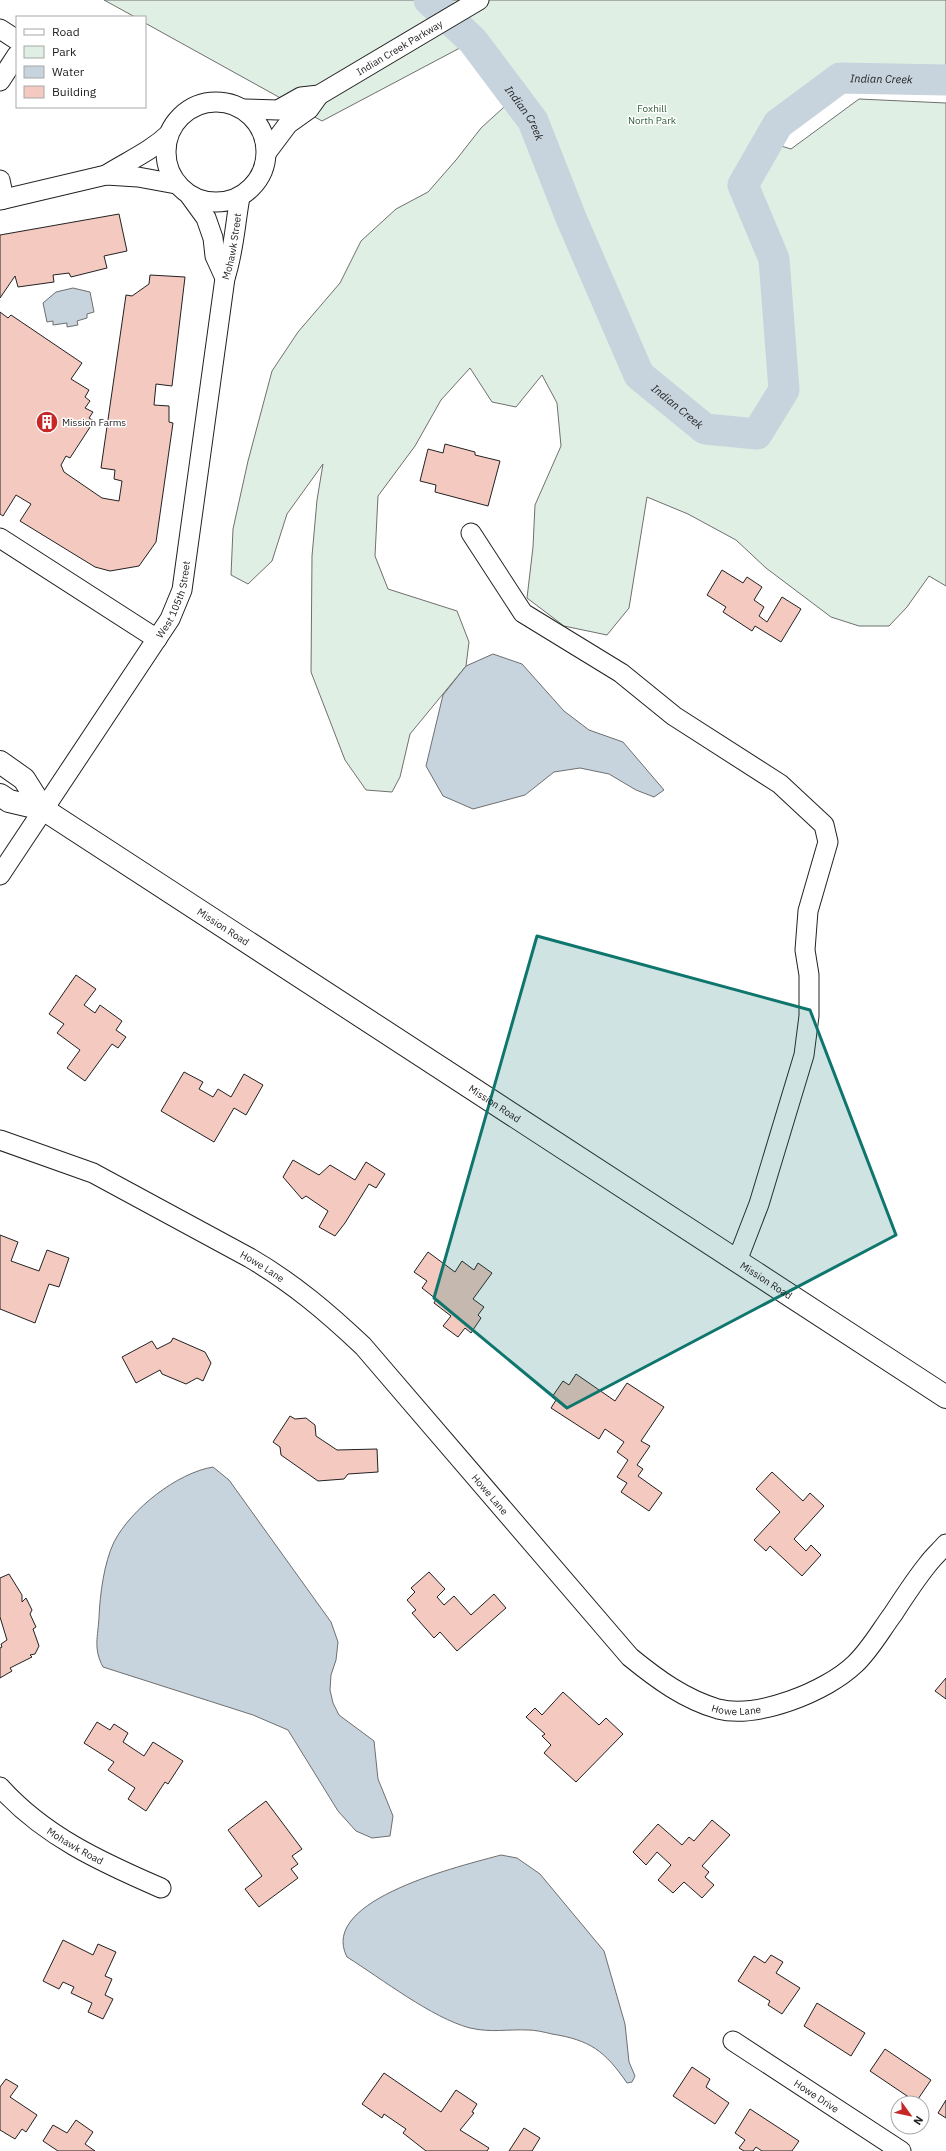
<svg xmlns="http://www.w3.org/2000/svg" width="946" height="2151" font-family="'IBM Plex Sans',sans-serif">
<rect width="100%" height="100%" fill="#fff"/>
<path fill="#e0efe3" stroke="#6f6f6f" d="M 104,0 L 946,0 L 946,80 L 840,78 L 779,124 L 768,142 L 791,149 L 859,99 L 946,103 L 946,586 L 929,576 L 907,607 L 889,626 L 859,626 L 831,617 L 766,568 L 736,540 L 688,514 L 647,497 L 629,608 L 607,635 L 564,626 L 527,598 L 533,547 L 535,505 L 561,446 L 557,403 L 542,375 L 516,407 L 492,402 L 470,368 L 441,400 L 415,446 L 378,496 L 375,556 L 388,589 L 457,611 L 469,642 L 466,666 L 410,734 L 400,777 L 392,792 L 366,790 L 345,760 L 311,672 L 312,556 L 317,500 L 323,464 L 287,514 L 272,561 L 248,584 L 231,575 L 233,529 L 248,461 L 272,371 L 298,332 L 340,283 L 361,241 L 396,209 L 428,192 L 456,160 L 481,128 L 515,97 L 473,41 L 322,121 L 145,23 L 145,17 L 135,17 Z"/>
<g fill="#c7d3dd" stroke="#6f6f6f">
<path d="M 73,288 L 90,292 L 94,312 L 87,314 L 87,318 L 77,321 L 78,325 L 67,327 L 67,323 L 53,325 L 53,321 L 47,322 L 43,303 L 56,292 Z"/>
<path d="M 493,654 L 522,664 L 564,711 L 589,730 L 623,742 L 664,790 L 654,797 L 636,790 L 609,774 L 580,768 L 554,772 L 525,795 L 473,809 L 443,796 L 426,766 L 443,695 L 466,666 Z"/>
<path d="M 213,1467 L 229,1480 L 331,1622 L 338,1642 L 336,1660 L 331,1675 L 330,1690 L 333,1703 L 339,1715 L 374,1741 L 378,1779 L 393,1816 L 390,1836 L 372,1838 L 356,1831 L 338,1811 L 288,1730 L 253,1715 L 103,1667 C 93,1648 98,1637 99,1617 C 100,1594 104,1563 114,1542 C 131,1509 177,1473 213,1467 Z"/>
<path d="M 501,1855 L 517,1858 L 540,1874 L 604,1951 L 625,2024 L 629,2062 L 635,2076 L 632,2082 L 627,2083 C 605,2051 590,2040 552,2034 C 544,2032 535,2030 528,2030 C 507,2029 492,2033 470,2028 C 432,2018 382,1979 347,1957 C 317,1899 465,1865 501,1855 Z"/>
</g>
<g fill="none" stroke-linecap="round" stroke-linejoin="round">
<path stroke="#c7d3dd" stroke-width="31" id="s1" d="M 429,0 L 473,41 L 533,121 L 571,218 L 639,375 L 705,429 L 757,434 L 784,390 L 774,259 L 743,185 L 778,124 L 840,78 L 946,80"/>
</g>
<g fill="#f3c9c0" stroke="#222">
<path d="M 119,214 L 127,251 L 104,256 L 107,268 L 71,277 L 69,273 L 53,275 L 54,282 L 18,287 L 15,276 L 0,298 L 0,235 Z"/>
<path d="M 150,275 L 185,277 L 172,386 L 156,384 L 154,405 L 169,406 L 169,422 L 173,423 L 156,542 L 139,566 L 110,571 L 95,567 L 20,521 L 31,504 L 16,495 L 3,516 L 0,514 L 0,312 L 8,318 L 11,315 L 82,363 L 71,379 L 89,390 L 85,397 L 90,401 L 85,408 L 93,412 L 89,418 L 94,421 L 70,458 L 66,456 L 61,465 L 64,472 L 102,498 L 119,501 L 122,481 L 114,479 L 115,470 L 101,468 L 126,295 L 132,296 L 149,284 Z"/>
<path d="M 445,444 L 475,452 L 475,455 L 500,461 L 488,506 L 435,492 L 436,485 L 420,481 L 428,449 L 443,453 Z"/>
<path d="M 722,570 L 743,583 L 747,577 L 762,587 L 754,600 L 764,607 L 759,616 L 767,622 L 782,597 L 801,609 L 781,642 L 755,626 L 752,631 L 723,612 L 726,607 L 707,595 Z"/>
<path d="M 76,975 L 96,989 L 84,1005 L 95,1013 L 100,1005 L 122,1021 L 116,1030 L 126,1037 L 118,1048 L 112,1044 L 85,1081 L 67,1068 L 80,1050 L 57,1033 L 64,1024 L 49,1014 Z"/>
<path d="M 184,1072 L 203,1082 L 199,1089 L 213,1097 L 218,1089 L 231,1097 L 244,1074 L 263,1085 L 246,1115 L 234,1108 L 214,1142 L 161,1111 Z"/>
<path d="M 293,1160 L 319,1175 L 330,1165 L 355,1180 L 366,1162 L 385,1174 L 376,1188 L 369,1184 L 345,1223 L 335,1236 L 319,1227 L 328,1211 L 306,1196 L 302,1199 L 283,1177 Z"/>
<path d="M 0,1235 L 18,1242 L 11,1261 L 39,1271 L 47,1250 L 69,1258 L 59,1287 L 49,1284 L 35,1323 L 0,1309 Z"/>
<path d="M 428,1252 L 455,1272 L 462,1261 L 474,1270 L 478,1263 L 492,1273 L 473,1299 L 484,1307 L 478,1315 L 481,1318 L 471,1333 L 465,1328 L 458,1337 L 443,1326 L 451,1316 L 434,1303 L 436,1299 L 422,1288 L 427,1281 L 414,1272 Z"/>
<path d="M 173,1338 L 205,1352 L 211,1363 L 203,1381 L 197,1378 L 186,1384 L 162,1374 L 160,1370 L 136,1383 L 122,1357 L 152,1341 L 157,1349 L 171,1342 Z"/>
<path d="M 576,1374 L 615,1401 L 627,1383 L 664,1407 L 641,1441 L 650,1446 L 637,1465 L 643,1469 L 638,1476 L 662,1493 L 649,1511 L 621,1492 L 627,1483 L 617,1477 L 628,1460 L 617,1452 L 624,1442 L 605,1429 L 599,1439 L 551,1408 L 556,1400 L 552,1397 L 563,1381 L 569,1385 Z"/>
<path d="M 290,1416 L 295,1419 L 306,1418 L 315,1425 L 316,1436 L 337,1450 L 377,1449 L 378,1472 L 348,1474 L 344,1479 L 318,1481 L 281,1455 L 280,1447 L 273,1442 Z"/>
<path d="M 772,1472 L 803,1501 L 810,1493 L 824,1506 L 794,1539 L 806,1551 L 811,1545 L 821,1555 L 802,1576 L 770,1546 L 766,1551 L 754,1540 L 780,1512 L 756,1489 Z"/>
<path d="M 429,1572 L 445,1589 L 437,1597 L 444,1605 L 454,1596 L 471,1615 L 494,1594 L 506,1608 L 457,1651 L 440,1632 L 434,1638 L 412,1613 L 416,1610 L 407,1600 L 415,1592 L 411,1588 Z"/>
<path d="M 9,1574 L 22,1595 L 22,1602 L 26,1598 L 32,1610 L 30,1614 L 36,1627 L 33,1629 L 39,1646 L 35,1654 L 30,1655 L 32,1657 L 10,1668 L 12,1671 L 0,1678 L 0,1648 L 2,1647 L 1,1644 L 7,1640 L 0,1617 L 0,1578 Z"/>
<path d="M 946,1678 L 946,1699 L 935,1691 Z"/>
<path d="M 563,1692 L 599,1725 L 606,1718 L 623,1734 L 576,1782 L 544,1753 L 551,1745 L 542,1736 L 545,1734 L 526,1717 L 535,1708 L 542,1715 Z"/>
<path d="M 97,1722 L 110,1730 L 114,1724 L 128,1733 L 123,1742 L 144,1756 L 153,1742 L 183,1761 L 168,1784 L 165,1782 L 146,1811 L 128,1799 L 135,1788 L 108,1770 L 114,1762 L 84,1743 Z"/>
<path d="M 266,1801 L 302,1849 L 292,1856 L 298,1864 L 291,1869 L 298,1878 L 259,1907 L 245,1889 L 262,1876 L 228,1830 Z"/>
<path d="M 712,1820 L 730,1835 L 702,1866 L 709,1872 L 705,1877 L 714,1885 L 702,1898 L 684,1882 L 673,1893 L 658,1880 L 671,1865 L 657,1852 L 646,1865 L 633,1852 L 658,1824 L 682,1845 L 689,1837 L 694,1841 Z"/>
<path d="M 63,1940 L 93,1955 L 98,1944 L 116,1952 L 105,1976 L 112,1979 L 105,1995 L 113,1999 L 103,2019 L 88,2012 L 92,2003 L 71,1993 L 74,1987 L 63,1982 L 59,1989 L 43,1981 Z"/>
<path d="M 771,1955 L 783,1962 L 776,1973 L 800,1988 L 782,2014 L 768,2005 L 770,2001 L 738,1981 L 754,1956 L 765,1963 Z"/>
<path d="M 817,2003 L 865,2033 L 851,2056 L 804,2026 Z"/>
<path d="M 885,2049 L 931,2080 L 916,2102 L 870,2071 Z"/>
<path d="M 692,2067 L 710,2079 L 706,2087 L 729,2103 L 715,2124 L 673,2096 Z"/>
<path d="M 384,2073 L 441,2112 L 456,2090 L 477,2104 L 472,2112 L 474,2113 L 460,2130 L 489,2148 L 487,2151 L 426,2151 L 403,2133 L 406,2129 L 384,2114 L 382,2118 L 362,2104 Z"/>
<path d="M 6,2079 L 18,2086 L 10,2097 L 37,2115 L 26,2132 L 22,2129 L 15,2139 L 0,2130 L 0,2087 Z"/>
<path d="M 946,2100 L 946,2118 L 938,2113 Z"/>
<path d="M 750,2109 L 799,2141 L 792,2151 L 762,2151 L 756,2147 L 753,2151 L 744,2151 L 739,2148 L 745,2140 L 735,2133 Z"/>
<path d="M 76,2120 L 93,2132 L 85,2144 L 95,2151 L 58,2151 L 43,2141 L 53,2125 L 67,2133 Z"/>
<path d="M 524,2128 L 540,2138 L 532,2151 L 509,2151 Z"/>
</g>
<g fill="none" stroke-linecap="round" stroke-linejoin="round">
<g stroke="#222" stroke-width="21">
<g id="minor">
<path d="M 0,29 L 17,40"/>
<path d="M 0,81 L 17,55"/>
<circle cx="216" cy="152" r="50"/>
<path id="s2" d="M 243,109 L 278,110 L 301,97 L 319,95 L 479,0"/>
<path d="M 267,152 L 288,124 L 309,109 L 319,95"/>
<path d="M 106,175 C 128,161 150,152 169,134"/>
<path d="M 0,180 L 4,199"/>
<path d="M 190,196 L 206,218 L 213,238 L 215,256 L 225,278"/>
<path d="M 0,200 L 106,175 L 138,177 L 176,184"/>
<path d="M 471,533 L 523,613 L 621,673 L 674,716 L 780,784 L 824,825 L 828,842 L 808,911 L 805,950 L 809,975 L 809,1016 L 804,1055 L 759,1204 L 737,1261"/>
<path d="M 0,538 L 157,639"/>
<path id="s3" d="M 0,875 L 170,619 L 182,590 L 225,278 C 234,251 235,224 240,197"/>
<path id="s4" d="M 0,1140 L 93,1173 L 250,1258 C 293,1283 328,1313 363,1346 L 630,1657 C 657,1679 684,1699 718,1709 C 757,1719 826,1692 855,1664 C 870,1650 881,1630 893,1614 C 904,1597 915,1580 928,1564 C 933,1557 940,1551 946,1544"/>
<path id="s5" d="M 0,1787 C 44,1836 101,1862 161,1888"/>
<path id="s6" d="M 733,2041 L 901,2151"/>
</g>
</g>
<g stroke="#222" stroke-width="24">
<g id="major">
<path d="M 0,762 L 24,779 L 43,809"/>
<path id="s7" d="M 0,795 L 9,801 L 43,809 L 946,1397"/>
</g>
</g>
<use href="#minor" stroke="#fff" stroke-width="19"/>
<use href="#major" stroke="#fff" stroke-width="22"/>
</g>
<path fill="#0f766e" fill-opacity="0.2" stroke="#0f766e" stroke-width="3" stroke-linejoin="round" d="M 537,936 L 810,1010 L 896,1235 L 567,1408 L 434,1298 Z"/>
<defs>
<g id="building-disc" transform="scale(1.15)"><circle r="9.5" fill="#c62828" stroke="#fff"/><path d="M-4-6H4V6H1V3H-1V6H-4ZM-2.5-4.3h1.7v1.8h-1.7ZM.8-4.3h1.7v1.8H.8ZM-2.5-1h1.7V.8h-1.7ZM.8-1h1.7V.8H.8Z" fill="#fff"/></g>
</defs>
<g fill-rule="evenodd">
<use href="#building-disc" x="47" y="422"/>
</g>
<g text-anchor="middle" stroke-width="3" stroke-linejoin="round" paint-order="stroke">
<g font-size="10" fill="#222" stroke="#fff">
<text dy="4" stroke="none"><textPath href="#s2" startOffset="173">Indian Creek Parkway</textPath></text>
<text dy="4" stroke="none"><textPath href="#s3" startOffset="686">Mohawk Street</textPath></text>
<text dy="4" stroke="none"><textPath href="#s3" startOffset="327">West 105th Street</textPath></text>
<text dy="4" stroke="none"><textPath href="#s7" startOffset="261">Mission Road</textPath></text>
<text dy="4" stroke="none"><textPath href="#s7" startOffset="585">Mission Road</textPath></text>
<text dy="4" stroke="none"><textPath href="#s4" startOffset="292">Howe Lane</textPath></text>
<text dy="4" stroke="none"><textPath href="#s7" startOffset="909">Mission Road</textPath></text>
<text dy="4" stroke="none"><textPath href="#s4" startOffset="616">Howe Lane</textPath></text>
<text dy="4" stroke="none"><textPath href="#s4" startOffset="952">Howe Lane</textPath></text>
<text dy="4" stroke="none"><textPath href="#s5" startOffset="96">Mohawk Road</textPath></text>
<text dy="4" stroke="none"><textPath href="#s6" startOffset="100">Howe Drive</textPath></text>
</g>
<g font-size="10" fill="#2f5e38" stroke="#fff">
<text x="652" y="112">Foxhill<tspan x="652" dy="12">North Park</tspan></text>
</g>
<g font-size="10" fill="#222" stroke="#fff" text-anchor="start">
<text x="62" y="426">Mission Farms</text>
</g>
<g font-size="11" font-style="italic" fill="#222" stroke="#fff">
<text dy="4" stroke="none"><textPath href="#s1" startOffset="1025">Indian Creek</textPath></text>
<text dy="4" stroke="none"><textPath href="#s1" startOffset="149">Indian Creek</textPath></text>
<text dy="4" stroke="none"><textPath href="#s1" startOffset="485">Indian Creek</textPath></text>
</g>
</g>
<rect x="16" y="16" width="130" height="92" fill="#ffffff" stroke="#a7a7a7"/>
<rect x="24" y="29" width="20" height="6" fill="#ffffff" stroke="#a7a7a7"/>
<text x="52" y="36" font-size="12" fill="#222222">Road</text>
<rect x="24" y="46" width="20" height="12" fill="#e0efe3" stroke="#a7a7a7"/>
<text x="52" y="56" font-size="12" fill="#222222">Park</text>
<rect x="24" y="66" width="20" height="12" fill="#c7d3dd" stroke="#a7a7a7"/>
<text x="52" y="76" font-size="12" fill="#222222">Water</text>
<rect x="24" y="86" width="20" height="12" fill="#f3c9c0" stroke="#a7a7a7"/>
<text x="52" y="96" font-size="12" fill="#222222">Building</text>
<g transform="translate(910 2115) rotate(123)"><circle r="19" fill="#ffffff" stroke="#a7a7a7"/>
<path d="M0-3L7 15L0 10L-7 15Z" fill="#c62828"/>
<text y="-6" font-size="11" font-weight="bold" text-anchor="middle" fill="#222222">N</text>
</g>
</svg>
